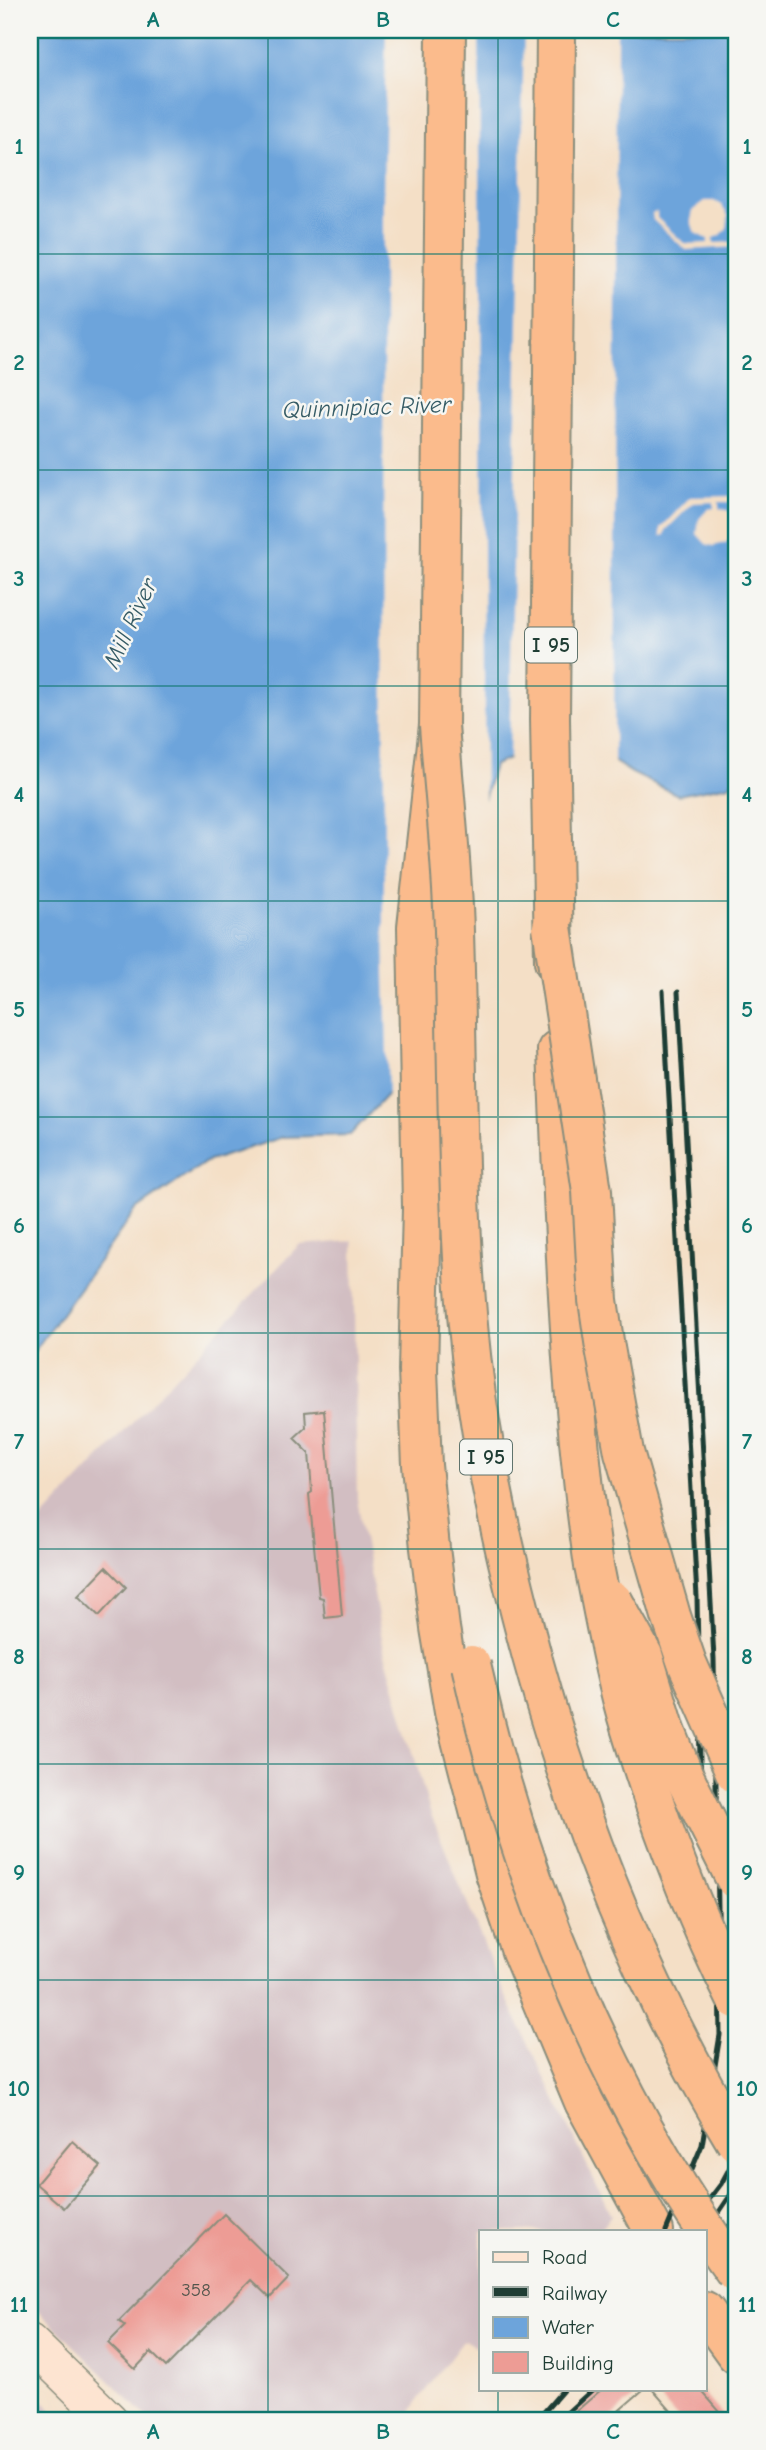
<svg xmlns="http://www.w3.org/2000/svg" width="766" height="2450" font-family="'Comic Neue',sans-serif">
<rect width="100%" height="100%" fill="#f6f6f2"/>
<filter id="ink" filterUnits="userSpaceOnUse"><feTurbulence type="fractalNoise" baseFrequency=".0143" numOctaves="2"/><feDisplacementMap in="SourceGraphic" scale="14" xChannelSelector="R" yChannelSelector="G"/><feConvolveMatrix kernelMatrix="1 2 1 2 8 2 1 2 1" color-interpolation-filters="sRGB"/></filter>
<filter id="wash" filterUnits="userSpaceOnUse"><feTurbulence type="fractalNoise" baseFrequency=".00686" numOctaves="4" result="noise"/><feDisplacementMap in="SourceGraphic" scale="28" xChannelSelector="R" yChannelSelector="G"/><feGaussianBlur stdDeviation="1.57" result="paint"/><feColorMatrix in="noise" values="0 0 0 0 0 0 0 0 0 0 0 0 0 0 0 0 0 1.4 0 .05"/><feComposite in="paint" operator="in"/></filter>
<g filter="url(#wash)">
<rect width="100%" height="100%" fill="#f4dfc6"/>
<g fill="#d2bec2">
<path d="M 353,1241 L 357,1499 L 384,1650 L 430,1812 L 499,1982 L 611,2215 L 599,2231 L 481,2231 L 481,2350 L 464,2340 L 419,2399 L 406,2420 L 150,2420 L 30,2303 L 30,1532 L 299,1245 Z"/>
<path d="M 30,2389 L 62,2420 L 30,2420 Z"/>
</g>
<path fill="#6da4db" stroke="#467088" stroke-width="2" d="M 30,30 L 736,30 L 736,778 L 729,785 L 678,795 L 632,773 L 596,750 L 537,747 L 494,765 L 406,1074 L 350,1135 L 283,1137 L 206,1162 L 135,1211 L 30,1357 Z"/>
<g fill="#f4dfc6">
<path d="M 386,30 L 479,30 L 485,809 L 409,1075 L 388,1099 L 384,927 L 383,205 Z"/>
<path d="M 524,30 L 617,30 L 614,766 L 595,753 L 538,750 L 509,763 Z"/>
<path d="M 705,201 L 714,201 L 721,205 L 728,215 L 727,228 L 720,236 L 713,238 L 714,243 L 736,242 L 736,247 L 686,250 L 653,220 L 652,213 L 657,212 L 657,218 L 685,244 L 708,243 L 708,239 L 695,233 L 691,221 L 693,210 Z"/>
<path d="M 736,496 L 736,502 L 719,502 L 719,508 L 729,511 L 734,524 L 731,537 L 726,543 L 713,546 L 706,544 L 697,534 L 699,519 L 708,509 L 714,508 L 714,502 L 693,503 L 666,530 L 665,535 L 661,536 L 661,528 L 690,497 Z"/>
</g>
<g id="blocks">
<g fill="#ed9c95">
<path d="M 324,1410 L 342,1616 L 325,1618 L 323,1598 L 319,1597 L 309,1494 L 312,1492 L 309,1453 L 294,1438 L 306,1427 L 305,1412 Z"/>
<path d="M 106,1567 L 126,1587 L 99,1616 L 78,1596 Z"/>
<path d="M 72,2141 L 101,2166 L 64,2208 L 36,2184 Z"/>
<path d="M 224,2214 L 289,2278 L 270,2298 L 251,2280 L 166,2367 L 151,2352 L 135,2369 L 108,2343 L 125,2326 L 119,2321 Z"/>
<path d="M 602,2389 L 644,2389 L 608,2420 L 566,2420 Z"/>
<path d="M 652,2389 L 700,2389 L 727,2420 L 679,2420 Z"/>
</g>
</g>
</g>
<g filter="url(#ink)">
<use href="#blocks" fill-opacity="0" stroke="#8a8e7d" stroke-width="2"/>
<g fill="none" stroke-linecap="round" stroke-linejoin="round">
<g stroke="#8a8e7d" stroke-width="38">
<path id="secondary" d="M 30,2342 L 110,2420"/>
</g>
<g stroke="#8a8e7d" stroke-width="42">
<g id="highway">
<path d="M 446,30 L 439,725 L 417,927 L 422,1208 L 418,1370 L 422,1465 L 430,1548 L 440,1628 L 454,1712 L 495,1873 L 521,1951 L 584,2102 L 654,2231"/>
<path d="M 554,962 L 550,719 L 556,30"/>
<path d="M 557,1050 C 564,1222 569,1396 594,1566"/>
<path d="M 705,2311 L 736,2354"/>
</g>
</g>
<use href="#secondary" stroke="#fde4d1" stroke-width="35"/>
<use href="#highway" stroke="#fbbb8c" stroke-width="38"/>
<g stroke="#1f3d34" stroke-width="5">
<path d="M 663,991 L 697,1597 L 700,1761 L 708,1833"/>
<path d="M 666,2231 L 702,2145 L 720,2035 L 714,1659 L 678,992"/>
<path d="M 685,2231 L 721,2184 L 736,2156"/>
<path d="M 705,2233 L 736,2187"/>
<path d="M 705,2259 L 736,2217"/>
<path d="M 537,2420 L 564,2389"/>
<path d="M 559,2420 L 593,2389"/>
</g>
<g stroke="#8a8e7d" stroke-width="42" stroke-linecap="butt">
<g id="highway-bridge">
<path d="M 439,725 C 444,793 452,862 454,931 C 458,1066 456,1201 469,1336 C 478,1429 497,1521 520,1611 C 567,1798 636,1977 736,2142"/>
<path d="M 552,927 L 592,1191 L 598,1300 L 605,1348 L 624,1452 L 671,1616 L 687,1663 L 736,1774"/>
<path d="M 594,1566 C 605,1620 614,1675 630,1727 C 658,1820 693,1913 736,1999"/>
<path d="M 613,1601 L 643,1655 L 666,1731 L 684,1776 L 736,1880"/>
<path d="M 471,1665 C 520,1882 605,2093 736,2273"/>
</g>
</g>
<use href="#highway-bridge" stroke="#fbbb8c" stroke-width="38"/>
</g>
</g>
<path fill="none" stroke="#0f766e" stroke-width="2" stroke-opacity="0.55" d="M 268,30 L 268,2420M 498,30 L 498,2231M 30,254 L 736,254M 30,470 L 736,470M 30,686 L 736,686M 30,901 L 736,901M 30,1117 L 736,1117M 30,1333 L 736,1333M 30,1549 L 736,1549M 30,1764 L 736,1764M 30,1980 L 736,1980M 30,2196 L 736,2196M 498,2389 L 498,2420"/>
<g text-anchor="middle" stroke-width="5" stroke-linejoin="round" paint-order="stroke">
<g font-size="19" fill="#52554c">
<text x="196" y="2296">358</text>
</g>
<g fill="#f6f6f2" stroke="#60746d" stroke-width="2">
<rect x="525" y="627.5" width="52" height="35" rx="5"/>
<rect x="460" y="1439.5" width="52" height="35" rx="5"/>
</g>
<g font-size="21" font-weight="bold" fill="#1f3d34">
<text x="551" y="652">I 95</text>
<text x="486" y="1464">I 95</text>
</g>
<g font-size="24" font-style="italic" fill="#365c66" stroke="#f6f6f2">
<text transform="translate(367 407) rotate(-2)" y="8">Quinnipiac River</text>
<text transform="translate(130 623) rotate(-65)" y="8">Mill River</text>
</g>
</g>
<rect width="766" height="2450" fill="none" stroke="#f6f6f2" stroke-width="77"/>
<rect x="479" y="2230" width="228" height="161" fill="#f6f6f2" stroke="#a0aca6" stroke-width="2"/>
<rect x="493" y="2252" width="35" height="10" fill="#fde4d1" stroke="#a0aca6" stroke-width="2"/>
<text x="542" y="2264" font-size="21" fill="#1f3d34">Road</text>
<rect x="493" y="2287" width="35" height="10" fill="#1f3d34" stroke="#a0aca6" stroke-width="2"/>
<text x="542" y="2300" font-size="21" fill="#1f3d34">Railway</text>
<rect x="493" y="2317" width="35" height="21" fill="#6da4db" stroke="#a0aca6" stroke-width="2"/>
<text x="542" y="2334" font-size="21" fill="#1f3d34">Water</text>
<rect x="493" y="2352" width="35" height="21" fill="#ed9c95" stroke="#a0aca6" stroke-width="2"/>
<text x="542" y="2370" font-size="21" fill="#1f3d34">Building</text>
<rect x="38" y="38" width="690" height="2374" fill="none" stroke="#0f766e" stroke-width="2.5"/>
<g font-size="23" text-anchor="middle" font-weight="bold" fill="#0f766e">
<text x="153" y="27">A</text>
<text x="383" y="27">B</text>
<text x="613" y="27">C</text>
<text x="19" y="154">1</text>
<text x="747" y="154">1</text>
<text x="19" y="370">2</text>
<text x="747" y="370">2</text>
<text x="19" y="586">3</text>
<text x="747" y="586">3</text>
<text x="19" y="802">4</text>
<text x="747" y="802">4</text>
<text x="19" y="1017">5</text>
<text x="747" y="1017">5</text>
<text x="19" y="1233">6</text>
<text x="747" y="1233">6</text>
<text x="19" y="1449">7</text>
<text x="747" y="1449">7</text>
<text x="19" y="1664">8</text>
<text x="747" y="1664">8</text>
<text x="19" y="1880">9</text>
<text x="747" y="1880">9</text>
<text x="19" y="2096">10</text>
<text x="747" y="2096">10</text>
<text x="19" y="2312">11</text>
<text x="747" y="2312">11</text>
<text x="153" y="2439">A</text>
<text x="383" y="2439">B</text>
<text x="613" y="2439">C</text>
</g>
</svg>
